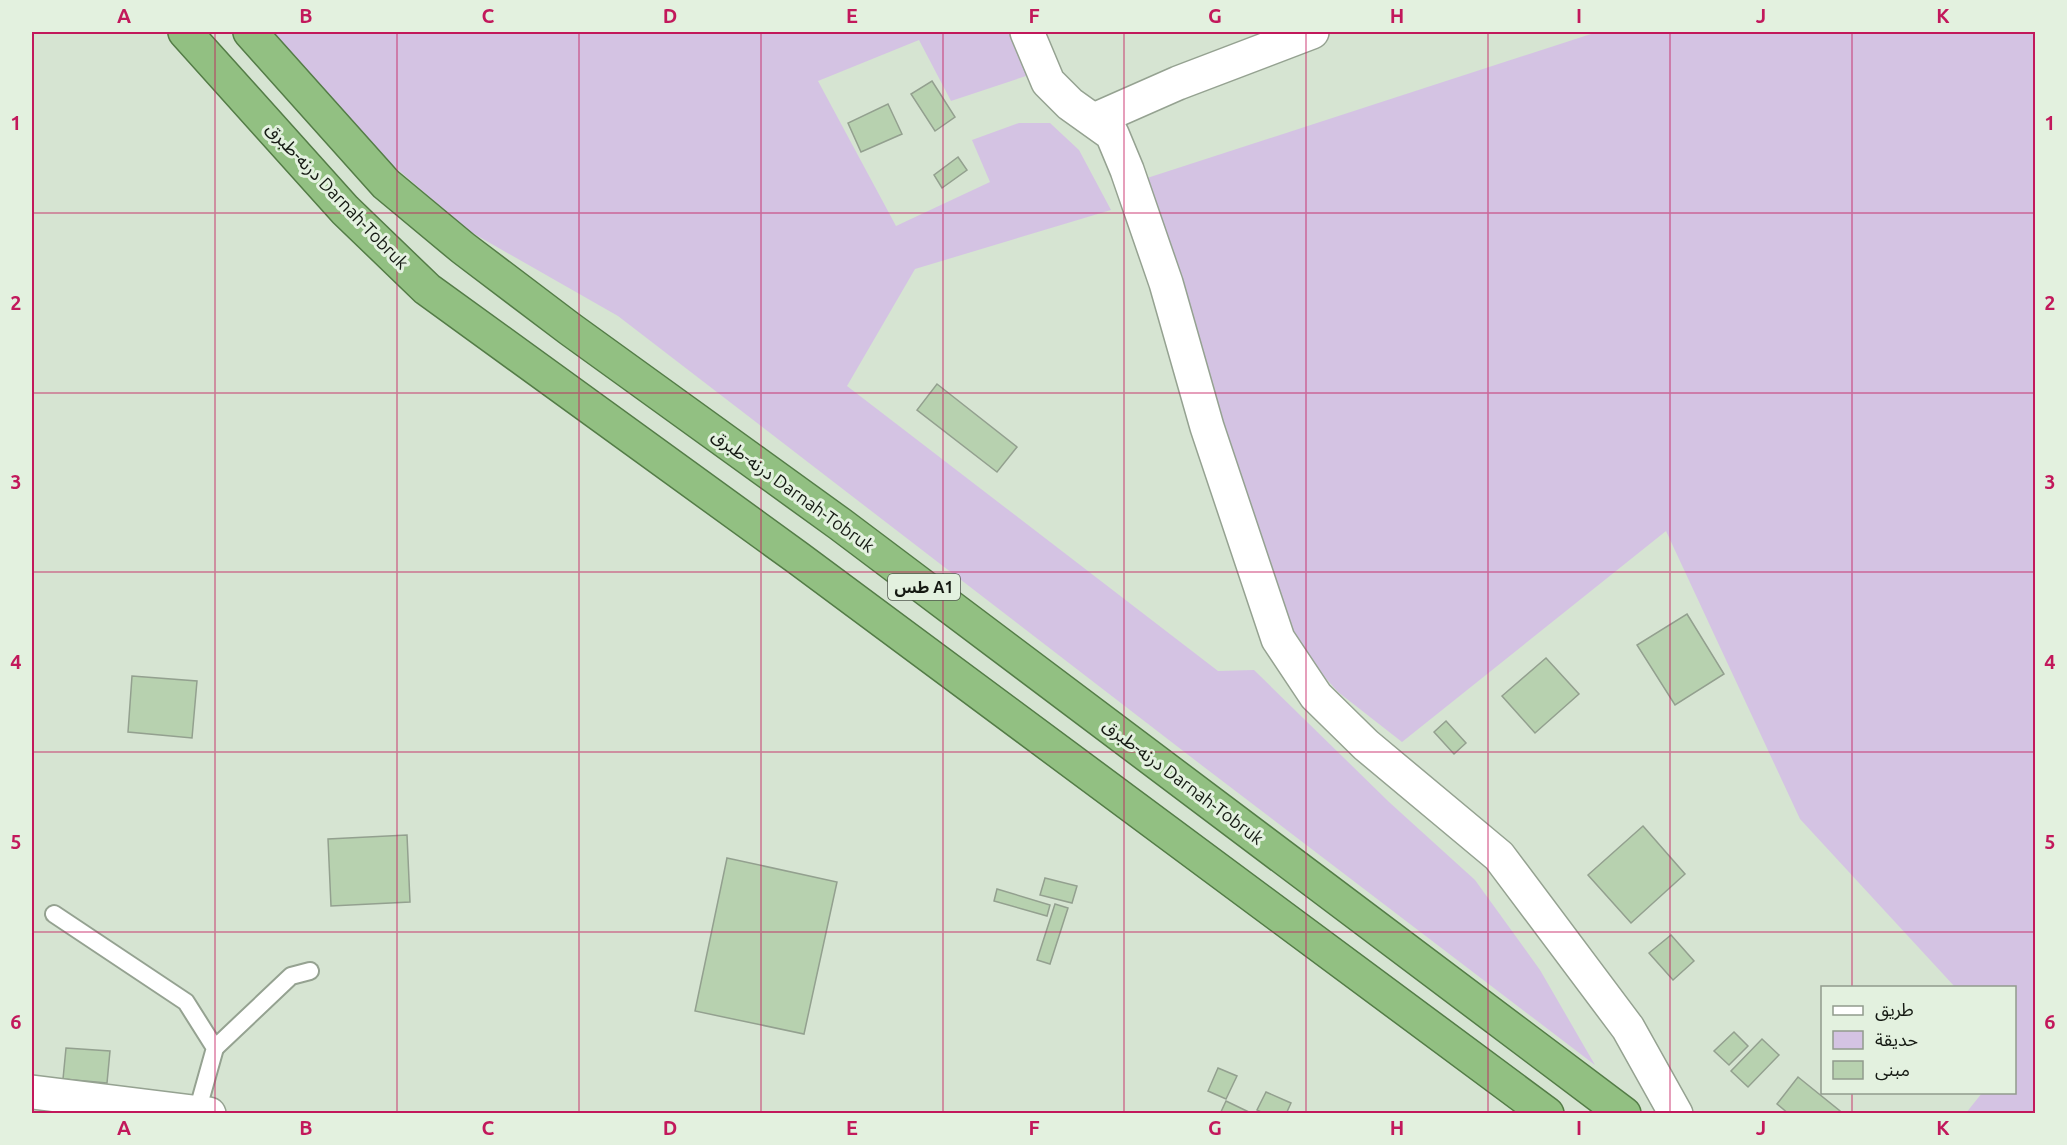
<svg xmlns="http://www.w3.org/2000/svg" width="2067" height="1145" font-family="Ubuntu,'Noto Sans Arabic',sans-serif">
<rect width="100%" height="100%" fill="#d6e4d2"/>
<g fill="#d4c3e3">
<path d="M 264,32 L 1009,32 L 1029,75 L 951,101 L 919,40 L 818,81 L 896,226 L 990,182 L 972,140 L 1019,123 L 1050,123 L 1079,150 L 1111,210 L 915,269 L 847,386 L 1218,671 L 1254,670 L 1389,802 L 1475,880 L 1540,970 L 1595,1065 L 1204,767 L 618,316 L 469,231 L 344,123 Z"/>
<path d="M 1590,32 L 2035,32 L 2035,1113 L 1966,1113 L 1982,1093 L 2014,1092 L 2014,988 L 1955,987 L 1800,819 L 1666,531 L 1402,742 L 1338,692 L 1298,647 L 1261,579 L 1227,432 L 1141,180 L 1591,34 Z"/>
</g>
<g fill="#b7d1af" stroke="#93a08f" stroke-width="1.5">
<path d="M 932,81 L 955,117 L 935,131 L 911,94 Z"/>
<path d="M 888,104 L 902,134 L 861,152 L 848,123 Z"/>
<path d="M 958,157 L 967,170 L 942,188 L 934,175 Z"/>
<path d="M 937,384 L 1017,447 L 997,472 L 917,410 Z"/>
<path d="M 1687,614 L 1724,674 L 1675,705 L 1637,645 Z"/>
<path d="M 1546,658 L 1579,694 L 1535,733 L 1502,696 Z"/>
<path d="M 132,676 L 197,681 L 192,738 L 128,732 Z"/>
<path d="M 1446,721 L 1466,743 L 1454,754 L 1434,732 Z"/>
<path d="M 1643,826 L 1685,874 L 1631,923 L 1588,875 Z"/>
<path d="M 407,835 L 410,902 L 331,906 L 328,839 Z"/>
<path d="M 727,858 L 837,882 L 804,1034 L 695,1011 Z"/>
<path d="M 1045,878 L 1077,886 L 1072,903 L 1040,895 Z"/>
<path d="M 997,889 L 1050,905 L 1047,916 L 994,901 Z"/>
<path d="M 1055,904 L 1068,908 L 1050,964 L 1037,960 Z"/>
<path d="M 1671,935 L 1694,961 L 1673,980 L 1649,953 Z"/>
<path d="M 1734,1032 L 1748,1046 L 1729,1065 L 1714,1051 Z"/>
<path d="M 1762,1039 L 1779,1055 L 1748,1087 L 1731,1071 Z"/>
<path d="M 66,1048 L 110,1051 L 107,1083 L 63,1079 Z"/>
<path d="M 1218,1068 L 1237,1076 L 1226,1099 L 1208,1091 Z"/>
<path d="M 1798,1077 L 1840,1111 L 1838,1114 L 1789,1114 L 1777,1104 Z"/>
<path d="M 1266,1092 L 1291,1103 L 1286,1114 L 1265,1114 L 1257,1110 Z"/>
<path d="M 1226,1101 L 1253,1114 L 1220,1114 Z"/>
</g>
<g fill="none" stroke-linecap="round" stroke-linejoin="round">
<g stroke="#95a291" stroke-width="20">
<g id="service">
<path d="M 54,914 L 186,1002 L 215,1048 L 197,1112"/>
<path d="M 215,1048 L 291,976 L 310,971"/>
</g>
</g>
<g stroke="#95a291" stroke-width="36">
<g id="minor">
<path d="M 1027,32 L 1048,82 L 1070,104 L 1112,134 L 1127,170 L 1166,283 L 1207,427 L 1278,639 L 1316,696 L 1366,745 L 1499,856 L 1628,1028 L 1676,1114"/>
<path d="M 1094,120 L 1178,83 L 1312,32"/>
<path d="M 32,1092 L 209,1114"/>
</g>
</g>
<g stroke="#547c47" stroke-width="36">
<g id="trunk">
<path d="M 185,32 L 345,210 L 427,289 L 798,558 L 1547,1114"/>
<path d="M 250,32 L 386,184 L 463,248 L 570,329 L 840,524 L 1624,1114"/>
</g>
</g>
<use href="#service" stroke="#fff" stroke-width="16"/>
<use href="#minor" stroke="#fff" stroke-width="33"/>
<use href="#trunk" stroke="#92c082" stroke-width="33"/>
</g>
<path fill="none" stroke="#c2185b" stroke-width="1.5" stroke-opacity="0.55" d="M 215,32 L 215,1114M 397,32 L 397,1114M 579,32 L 579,1114M 761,32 L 761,1114M 943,32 L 943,1114M 1124,32 L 1124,1114M 1306,32 L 1306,1114M 1488,32 L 1488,1114M 1670,32 L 1670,1114M 1852,32 L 1852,988M 32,213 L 2036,213M 32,393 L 2036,393M 32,572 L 2036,572M 32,752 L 2036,752M 32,932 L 2036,932M 1852,1092 L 1852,1114"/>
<g text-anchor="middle" stroke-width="6" stroke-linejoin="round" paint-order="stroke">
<rect fill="#e3f1df" stroke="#535a50" stroke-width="1.5" x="888" y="574" width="72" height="26" rx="4.5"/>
<g font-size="16" font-weight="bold" fill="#151a13">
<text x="924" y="593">طس A1</text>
</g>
<g font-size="18" fill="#151a13" stroke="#e3f1df">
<text transform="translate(337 196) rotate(46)" y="6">درنه-طبرق Darnah-Tobruk</text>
<text transform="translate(793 491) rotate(36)" y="6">درنه-طبرق Darnah-Tobruk</text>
<text transform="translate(1183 782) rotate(37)" y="6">درنه-طبرق Darnah-Tobruk</text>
</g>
</g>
<rect width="2067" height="1145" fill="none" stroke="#e3f1df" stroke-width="66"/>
<rect x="1821" y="986" width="195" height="108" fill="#e3f1df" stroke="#919b8d" stroke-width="1.5"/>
<rect x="1833" y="1006" width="30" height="9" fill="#ffffff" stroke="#919b8d" stroke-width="1.5"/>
<text x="1875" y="1016" font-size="18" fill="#151a13">طريق</text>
<rect x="1833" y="1031" width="30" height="18" fill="#d4c3e3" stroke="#919b8d" stroke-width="1.5"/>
<text x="1875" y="1046" font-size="18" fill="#151a13">حديقة</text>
<rect x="1833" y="1061" width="30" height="18" fill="#b7d1af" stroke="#919b8d" stroke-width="1.5"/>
<text x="1875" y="1076" font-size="18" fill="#151a13">مبنى</text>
<rect x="33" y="33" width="2001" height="1079" fill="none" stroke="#c2185b" stroke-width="2"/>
<g font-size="20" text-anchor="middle" font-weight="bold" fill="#c2185b">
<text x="124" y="23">A</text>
<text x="306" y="23">B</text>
<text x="488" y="23">C</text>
<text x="670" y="23">D</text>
<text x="852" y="23">E</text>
<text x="1034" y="23">F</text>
<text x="1215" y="23">G</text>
<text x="1397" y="23">H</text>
<text x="1579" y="23">I</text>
<text x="1761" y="23">J</text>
<text x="1943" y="23">K</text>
<text x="16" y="130">1</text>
<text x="2050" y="130">1</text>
<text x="16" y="310">2</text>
<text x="2050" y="310">2</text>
<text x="16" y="489">3</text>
<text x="2050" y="489">3</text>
<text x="16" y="669">4</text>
<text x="2050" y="669">4</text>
<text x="16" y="849">5</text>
<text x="2050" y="849">5</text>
<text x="16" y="1029">6</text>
<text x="2050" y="1029">6</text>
<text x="124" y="1135">A</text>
<text x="306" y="1135">B</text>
<text x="488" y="1135">C</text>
<text x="670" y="1135">D</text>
<text x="852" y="1135">E</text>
<text x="1034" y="1135">F</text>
<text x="1215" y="1135">G</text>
<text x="1397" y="1135">H</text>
<text x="1579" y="1135">I</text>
<text x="1761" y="1135">J</text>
<text x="1943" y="1135">K</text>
</g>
</svg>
